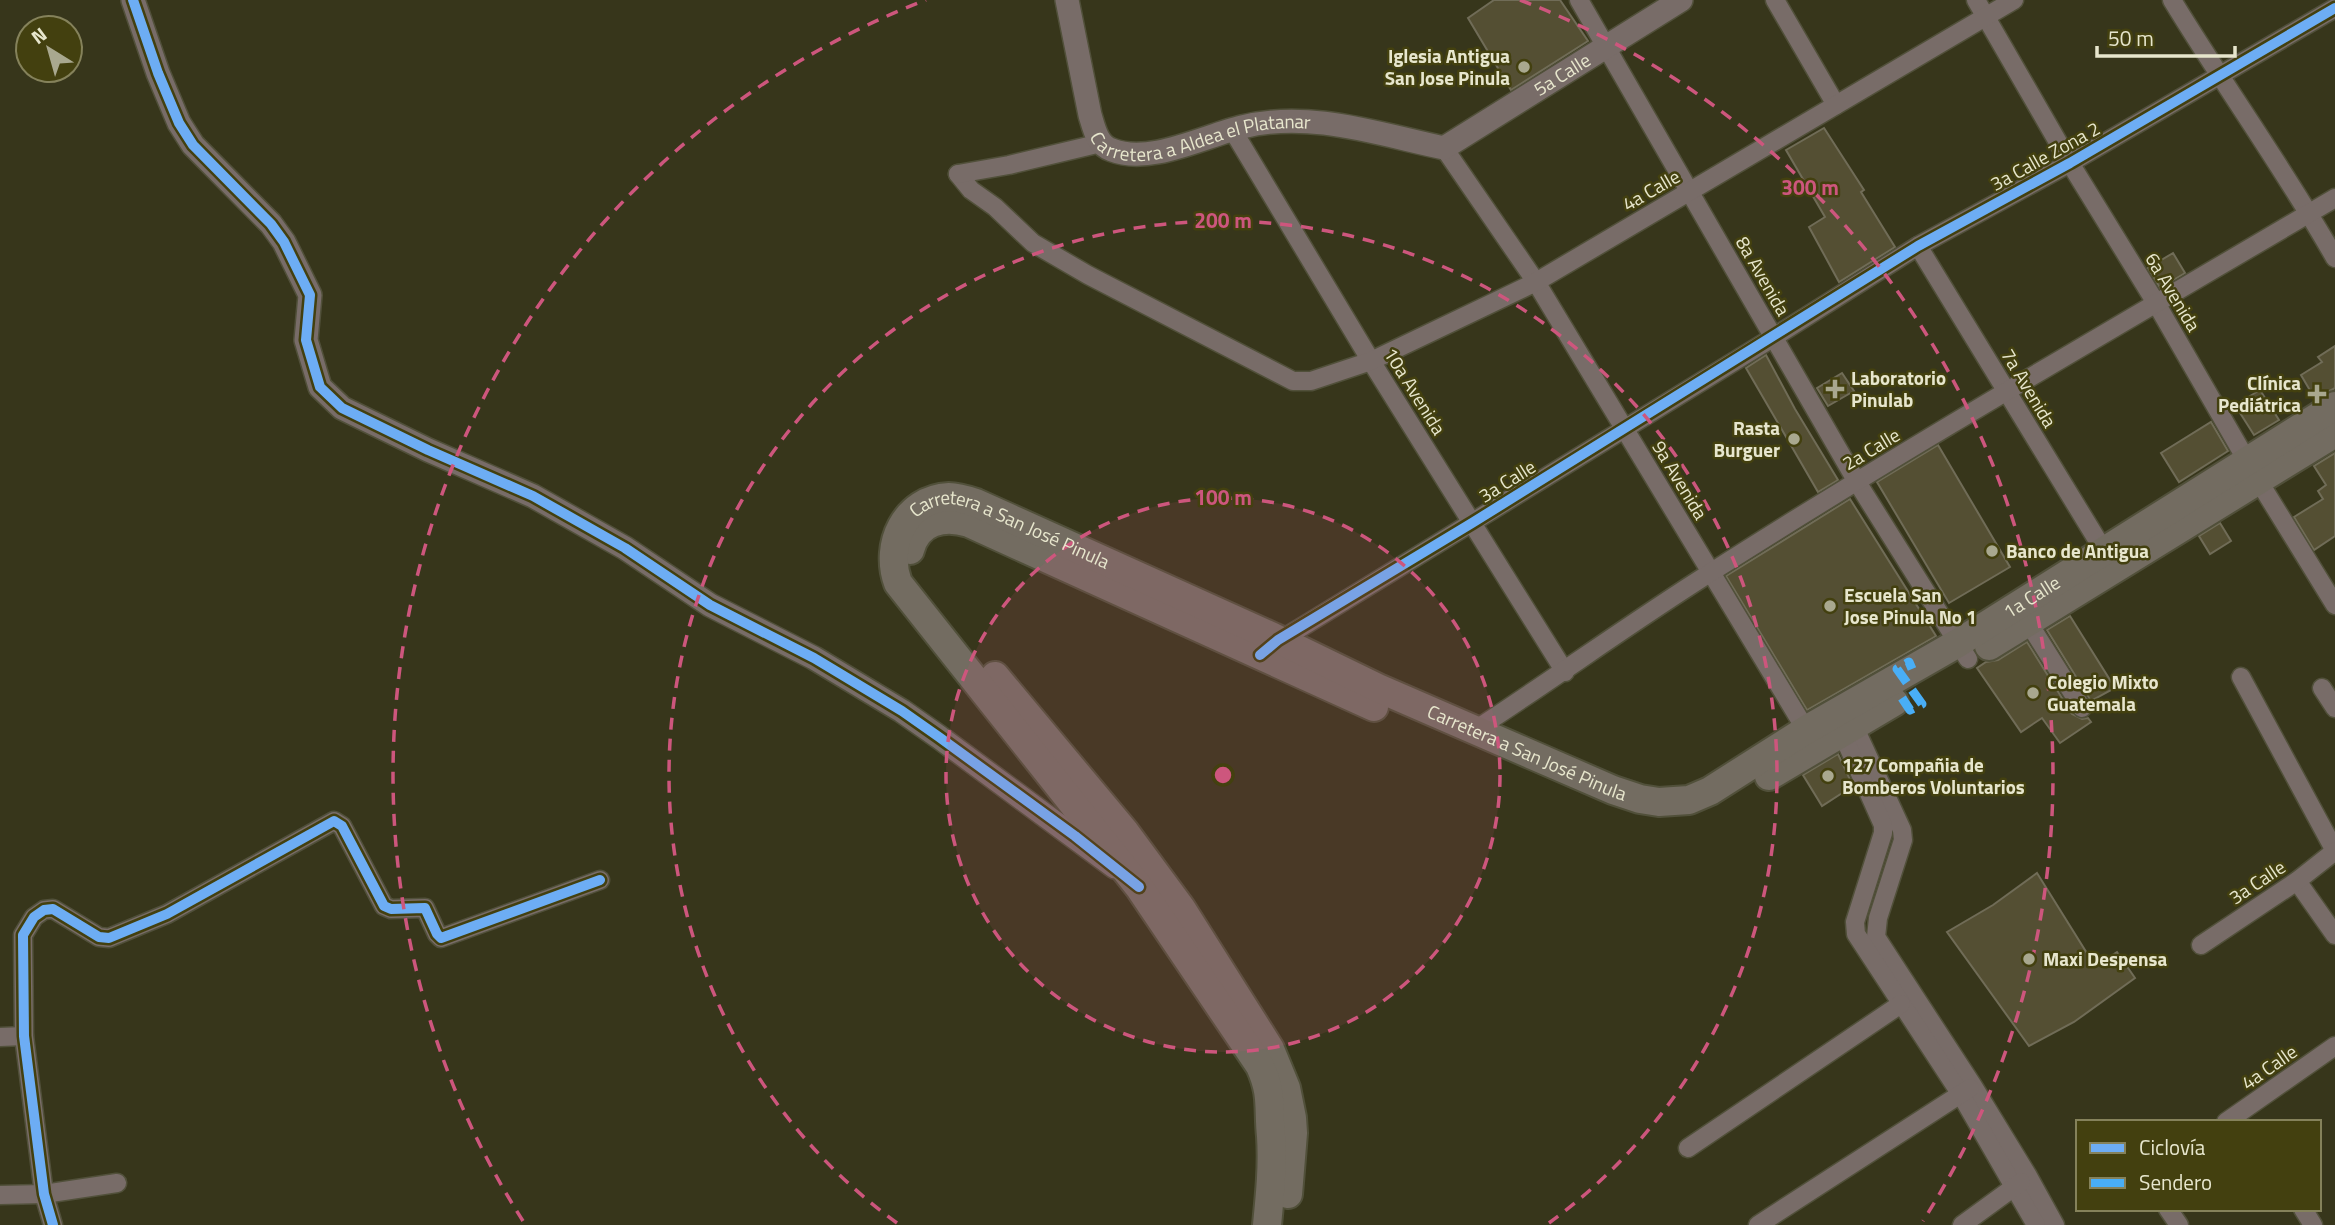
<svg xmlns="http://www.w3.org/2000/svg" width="2335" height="1225" font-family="'Titillium Web',sans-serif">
<rect width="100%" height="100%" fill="#37361b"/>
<g fill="#544f33" stroke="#706c57" stroke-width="2">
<path d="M 1494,0 L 1560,0 L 1588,41 L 1511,90 L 1468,18 Z"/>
<path d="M 1824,128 L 1864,190 L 1861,192 L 1895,247 L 1839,282 L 1809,227 L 1825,217 L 1786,150 Z"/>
<path d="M 2173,253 L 2185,273 L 2160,288 L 2148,268 Z"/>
<path d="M 2335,346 L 2335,388 L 2315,399 L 2301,375 L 2322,362 L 2318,357 Z"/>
<path d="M 1766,355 L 1795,409 L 1838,480 L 1818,492 L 1746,368 Z"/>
<path d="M 1842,373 L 1854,391 L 1828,406 L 1817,388 Z"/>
<path d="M 2260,390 L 2279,420 L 2254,435 L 2235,405 Z"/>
<path d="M 2211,422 L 2228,451 L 2179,482 L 2161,453 Z"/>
<path d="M 1938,445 L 2010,567 L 1949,603 L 1877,482 Z"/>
<path d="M 2335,453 L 2335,536 L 2314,550 L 2294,517 L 2323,499 L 2318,491 L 2326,485 L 2314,466 Z"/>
<path d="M 1850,499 L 1936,636 L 1807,710 L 1726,576 Z"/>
<path d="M 2220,523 L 2231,541 L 2210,554 L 2199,536 Z"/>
<path d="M 2070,616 L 2115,688 L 2091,701 L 2047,630 Z"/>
<path d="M 2027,642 L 2072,714 L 2082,719 L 2088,718 L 2091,722 L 2060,743 L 2042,718 L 2021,732 L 1977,668 L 1986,662 L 1998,660 Z"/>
<path d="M 1838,754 L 1853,786 L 1822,806 L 1803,775 Z"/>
<path d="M 2037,873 L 2095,966 L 2117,952 L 2135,978 L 2074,1022 L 2029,1046 L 1947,932 L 1993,905 Z"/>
</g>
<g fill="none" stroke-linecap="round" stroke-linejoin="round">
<g stroke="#51503a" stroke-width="21">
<g id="minor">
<path d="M 1579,0 L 1857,482 L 1968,659"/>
<path d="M 1775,0 L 1836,105"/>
<path d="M 1976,0 L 2070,163 L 2156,303 L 2258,480 L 2335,605"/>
<path d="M 2172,0 C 2225,87 2285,170 2335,258"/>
<path d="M 1232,129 L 1371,361 L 1565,672"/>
<path d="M 1444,148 L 1536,282 L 1806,730"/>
<path d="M 958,174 L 971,190 L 995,207 L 1033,243 L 1088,275 L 1293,381 L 1311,381 L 1371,361 L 1536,282 L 2014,0"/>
<path d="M 958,174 L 1009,165 L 1101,143"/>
<path d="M 1918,246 L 2104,551"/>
<path d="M 2028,622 L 2082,708"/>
<path d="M 1274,644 L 1774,337 L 1918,246 L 2070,163 L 2335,8"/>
<path d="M 2241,677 L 2335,851"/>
<path d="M 2322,688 L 2335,708"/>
<path d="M 1854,726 L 1902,830 L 1903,840 L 1878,918 L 1876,937 L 1973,1086 L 2028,1176 L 2055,1225"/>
<path d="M 1475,730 C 1555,678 1632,622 1713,571 C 1917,441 2127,321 2335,198"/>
<path d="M 1842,733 L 1883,825 L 1883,833 L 1855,922 L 1856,934 L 1960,1093 L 2036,1225"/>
<path d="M 2297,881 L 2335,935"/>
<path d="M 2201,945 L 2297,881 L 2335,851"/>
<path d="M 0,1037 L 24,1036"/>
<path d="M 2226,1122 L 2335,1046"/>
<path d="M 1688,1148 L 1901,1004"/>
<path d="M 0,1195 L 44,1194 L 117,1183"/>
<path d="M 2168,1209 L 2179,1225"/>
<path d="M 2303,1209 L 2313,1225"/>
<path d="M 53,1225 L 44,1194 L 24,1036 L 23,935 L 34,917 L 44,910 L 53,909 L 99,937 L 109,938 L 167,914 L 334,821 L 342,826 L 384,906 L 391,909 L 425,908 L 437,934 L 441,938 L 600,880"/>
<path d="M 1758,1225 L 1970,1088"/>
<path d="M 1962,1225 L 2021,1182"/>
</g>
</g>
<g stroke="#51503a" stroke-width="26">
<g id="tertiary">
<path d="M 133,0 L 158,73 L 179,123 L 193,145 L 271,224 L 284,242 L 310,295 L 306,340 L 320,387 L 342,408 L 428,450 L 533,496 L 625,548 L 710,605 L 814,658 L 902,711 L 939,737 L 1115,867"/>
<path id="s1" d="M 1067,0 L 1090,115 C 1094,128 1097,145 1112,150 C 1150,165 1204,136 1242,127 C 1309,110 1378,134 1444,148 L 1681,0"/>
</g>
</g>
<g stroke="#51503a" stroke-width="32">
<g id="primary">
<path d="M 910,550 C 917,521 944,515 969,523 L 1374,707"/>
<path d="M 1989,646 L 2335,433"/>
<path d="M 995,676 L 1125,832 L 1181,908 L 1270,1049 L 1286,1088 L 1292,1118 L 1293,1133 L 1288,1194"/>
<path d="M 1769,776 L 1894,702"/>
<path id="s2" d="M 1267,1225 C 1270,1195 1273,1166 1271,1136 C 1268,1107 1273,1095 1260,1066 L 1139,887 L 898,583 C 884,545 905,499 949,497 C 958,497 967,500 976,503 L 1273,637 L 1378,688 L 1613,790 L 1640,799 L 1659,802 L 1689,800 L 1710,791 L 1806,730 L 1958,643 L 2335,406"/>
</g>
</g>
<use href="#minor" stroke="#786c68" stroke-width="18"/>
<use href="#tertiary" stroke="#786c68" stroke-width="23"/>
<use href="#primary" stroke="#736c61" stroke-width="28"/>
<path stroke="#49aef6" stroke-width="9" stroke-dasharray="18 9" stroke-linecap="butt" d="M 1902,698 L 1910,710 L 1922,704 L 1897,669 L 1909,662 L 1912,669"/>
<g stroke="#43400f" stroke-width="15">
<g id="cycleway">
<path d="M 133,0 L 158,73 L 179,123 L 193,145 L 271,224 L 284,242 L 310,295 L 306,340 L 320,387 L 342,408 L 428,450 L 533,496 L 625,548 L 710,605 L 814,658 L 902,711 L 939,737 L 1075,836 L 1139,887"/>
<path d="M 1260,655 L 1278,640 L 1472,523 L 1918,246 L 2070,163 L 2335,8"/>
<path d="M 53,1225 L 44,1194 L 24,1036 L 23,935 L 34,917 L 44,910 L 53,909 L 99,937 L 109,938 L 167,914 L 334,821 L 342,826 L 384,906 L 391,909 L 425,908 L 437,934 L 441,938 L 600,880"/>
</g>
</g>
<use href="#cycleway" stroke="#6dadf4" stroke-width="10"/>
</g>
<circle cx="1223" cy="775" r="277" fill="#cd567d" fill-opacity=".12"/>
<g fill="none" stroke="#cd567d" stroke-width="3.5" stroke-dasharray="12 9">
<circle cx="1223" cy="775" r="277"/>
<path d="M897 1223A554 554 0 1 1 1549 1223"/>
<path d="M523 1221A830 830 0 0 1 926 0M1520 0A830 830 0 0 1 1923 1221"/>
</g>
<g fill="#a9a88f" stroke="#43400f" stroke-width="2.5">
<circle cx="1524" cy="67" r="7"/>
<path d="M1831.5 378.5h7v7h7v7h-7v7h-7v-7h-7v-7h7z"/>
<path d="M2313.5 383.5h7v7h7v7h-7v7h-7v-7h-7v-7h7z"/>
<circle cx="1794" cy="439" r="7"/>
<circle cx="1992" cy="551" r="7"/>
<circle cx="1830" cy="606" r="7"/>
<circle cx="2033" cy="693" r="7"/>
<circle cx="1828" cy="776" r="7"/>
<circle cx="2029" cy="959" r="7"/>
</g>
<g text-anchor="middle" stroke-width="5" stroke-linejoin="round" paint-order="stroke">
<g font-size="19" font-weight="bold" fill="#e7e6cd" stroke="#43400f" text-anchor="start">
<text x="1510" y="63" text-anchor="end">Iglesia Antigua<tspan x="1510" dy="22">San Jose Pinula</tspan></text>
<text x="1851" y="385">Laboratorio<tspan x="1851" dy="22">Pinulab</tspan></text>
<text x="2301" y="390" text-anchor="end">Clínica<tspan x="2301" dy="22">Pediátrica</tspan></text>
<text x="1780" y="435" text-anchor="end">Rasta<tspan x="1780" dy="22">Burguer</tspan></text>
<text x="2006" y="558">Banco de Antigua</text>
<text x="1844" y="602">Escuela San<tspan x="1844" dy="22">Jose Pinula No 1</tspan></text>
<text x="2047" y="689">Colegio Mixto<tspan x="2047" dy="22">Guatemala</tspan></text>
<text x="1842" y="772">127 Compañia de<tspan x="1842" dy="22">Bomberos Voluntarios</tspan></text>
<text x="2043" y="966">Maxi Despensa</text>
</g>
<g font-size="19" fill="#e7e6cd" stroke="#43400f">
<text dy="7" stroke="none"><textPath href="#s1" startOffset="639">5a Calle</textPath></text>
<text dy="7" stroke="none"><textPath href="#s1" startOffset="250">Carretera a Aldea el Platanar</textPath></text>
<text transform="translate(2045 156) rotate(-29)" y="7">3a Calle Zona 2</text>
<text transform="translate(1651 190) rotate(-30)" y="7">4a Calle</text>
<text transform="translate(1763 276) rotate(60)" y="7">8a Avenida</text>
<text transform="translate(2173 292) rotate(59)" y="7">6a Avenida</text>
<text transform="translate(2029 388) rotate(59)" y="7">7a Avenida</text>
<text transform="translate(1415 391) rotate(58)" y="7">10a Avenida</text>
<text transform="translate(1871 449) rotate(-31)" y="7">2a Calle</text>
<text transform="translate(1680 480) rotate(59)" y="7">9a Avenida</text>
<text transform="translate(1507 481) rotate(-32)" y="7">3a Calle</text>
<text dy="7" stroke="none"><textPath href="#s2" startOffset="947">Carretera a San José Pinula</textPath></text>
<text dy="7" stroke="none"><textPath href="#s2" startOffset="2084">1a Calle</textPath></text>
<text dy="7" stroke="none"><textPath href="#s2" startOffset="1514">Carretera a San José Pinula</textPath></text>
<text transform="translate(2257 882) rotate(-34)" y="7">3a Calle</text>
<text transform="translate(2269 1067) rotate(-35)" y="7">4a Calle</text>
</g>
</g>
<circle cx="1223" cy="775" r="10" fill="#cd567d" stroke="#43400f" stroke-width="3.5"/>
<g font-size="21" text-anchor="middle" font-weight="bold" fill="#cd567d" stroke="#43400f" stroke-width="5" stroke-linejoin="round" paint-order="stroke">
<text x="1810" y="195">300 m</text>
<text x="1223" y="228">200 m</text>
<text x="1223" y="505">100 m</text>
</g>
<rect x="2076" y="1120" width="245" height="91" fill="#43400f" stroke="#85825b" stroke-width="2"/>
<rect x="2090" y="1143" width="35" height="10" fill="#6dadf4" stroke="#85825b" stroke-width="2"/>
<text x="2139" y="1155" font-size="21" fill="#e7e6cd">Ciclovía</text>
<rect x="2090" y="1178" width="35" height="10" fill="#49aef6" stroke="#85825b" stroke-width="2"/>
<text x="2139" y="1190" font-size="21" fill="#e7e6cd">Sendero</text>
<g transform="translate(49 49) rotate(323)"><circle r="33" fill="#43400f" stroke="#85825b" stroke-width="2"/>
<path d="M0-5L12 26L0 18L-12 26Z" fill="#a9a88f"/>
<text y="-10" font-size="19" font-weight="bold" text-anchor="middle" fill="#e7e6cd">N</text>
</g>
<path d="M2097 46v10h138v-10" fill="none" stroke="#e7e6cd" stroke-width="3.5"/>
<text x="2108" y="46" font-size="21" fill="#e7e6cd" stroke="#43400f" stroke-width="5" paint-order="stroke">50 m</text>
</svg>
